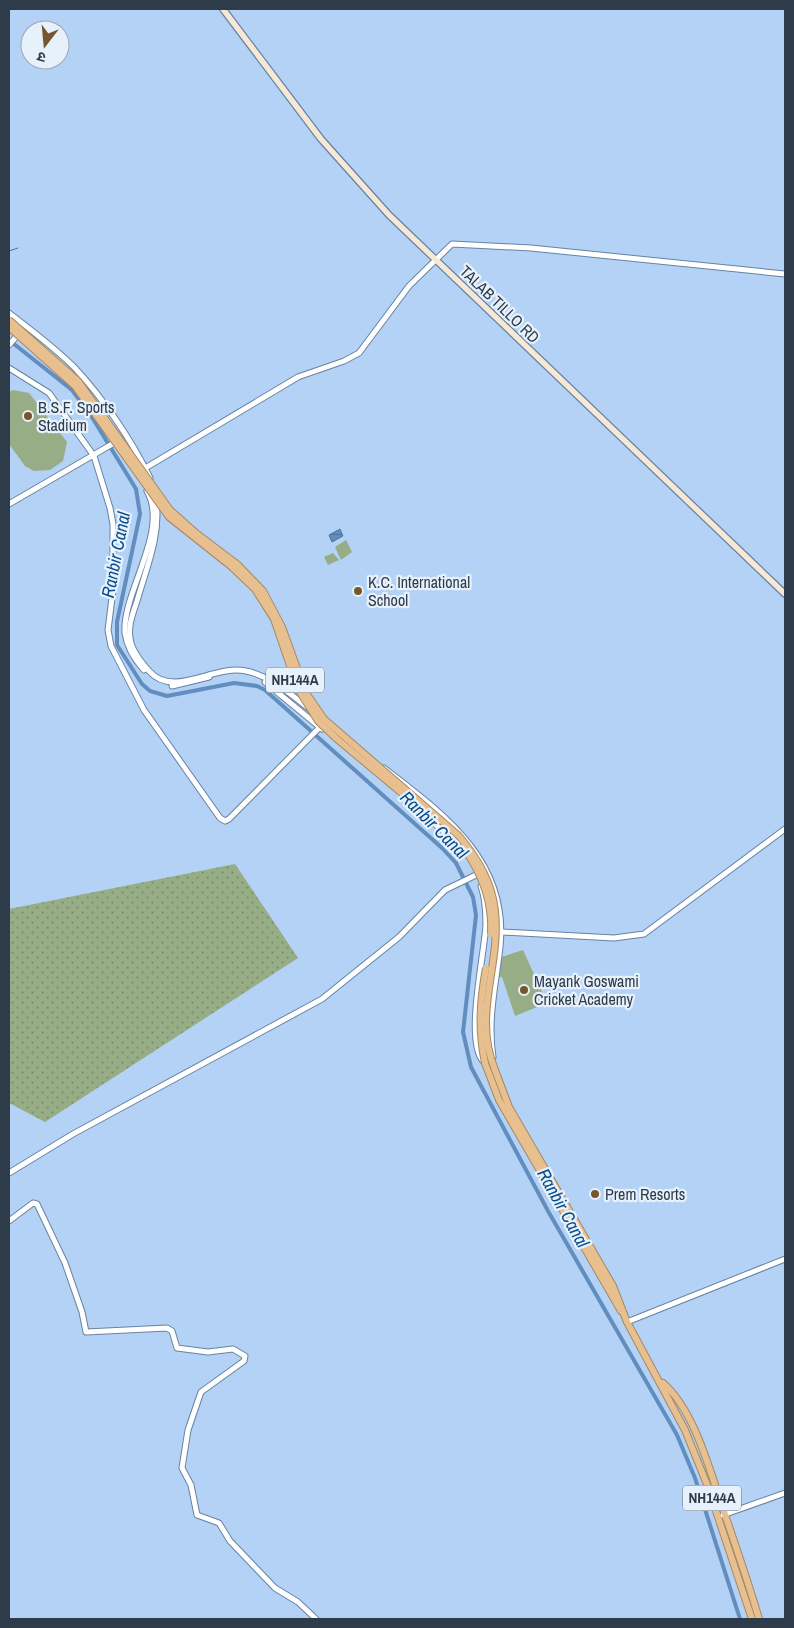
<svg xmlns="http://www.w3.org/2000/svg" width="794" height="1628" font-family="'Archivo Narrow','Noto Sans Devanagari',sans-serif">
<defs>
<pattern id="grass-dots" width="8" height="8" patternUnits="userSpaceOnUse" patternTransform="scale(1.25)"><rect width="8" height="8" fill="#97ad85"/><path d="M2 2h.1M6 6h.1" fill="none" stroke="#7c8e6f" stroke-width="1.8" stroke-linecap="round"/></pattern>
<pattern id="water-rules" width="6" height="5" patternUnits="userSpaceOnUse" patternTransform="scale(1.25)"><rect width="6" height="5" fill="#618ebf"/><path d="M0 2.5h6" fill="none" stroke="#50759d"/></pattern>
</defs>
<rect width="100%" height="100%" fill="#b3d2f6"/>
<path fill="url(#grass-dots)" d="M 235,864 L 298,958 L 45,1122 L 9,1103 L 9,909 Z"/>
<g fill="#97ad85">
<path d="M 13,390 L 29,393 L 67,442 L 63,461 L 50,470 L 34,471 L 25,466 L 9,444 L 9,392 Z"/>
<path d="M 346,540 L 352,552 L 341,560 L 335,547 Z"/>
<path d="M 333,553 L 339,560 L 328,565 L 324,557 Z"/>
<path d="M 523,950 L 547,1003 L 515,1016 L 502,977 L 493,977 L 492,960 Z"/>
</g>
<path fill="url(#water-rules)" stroke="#52759c" d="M 340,529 L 343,536 L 332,542 L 329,535 Z"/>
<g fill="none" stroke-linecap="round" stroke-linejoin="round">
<path stroke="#52759c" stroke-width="1" d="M 9,251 L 18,248"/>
<path stroke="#618ebf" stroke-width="4" d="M 9,340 L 72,390 L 90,414 L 136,489 L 140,514 L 117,622 L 117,645 L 142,684 L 150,691 L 167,696 L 234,683 L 257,686 L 265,690 L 442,848 L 456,863 L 473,897 L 476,915 L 463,1032 L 471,1067 L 548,1211 L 677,1435 L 695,1478 L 740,1619"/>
<g stroke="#6683a3" stroke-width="7">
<g id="tertiary">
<path d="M 9,313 C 31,330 54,347 74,367 C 103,398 131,439 150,478"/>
<path d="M 9,345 L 16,337"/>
<path d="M 9,368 L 49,393 L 94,456 L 110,508 L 113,524 L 113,590 L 108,630 L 111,646 L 144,710 L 220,818 L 225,821 L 229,819 L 320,727"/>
<path d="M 142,470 L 298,377 L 344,361 L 359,353 L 409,286 L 452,244 L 531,248 L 785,274"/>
<path d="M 156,501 C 161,535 146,569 137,601 C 133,613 128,625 130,638 C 131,650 141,662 149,671 C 174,699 214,664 246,671 C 271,676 291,695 311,710"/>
<path d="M 9,504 L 114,443"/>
<path d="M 144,670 C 134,659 127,648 125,633 C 122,592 170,531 147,491"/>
<path d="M 265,682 L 322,729"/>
<path d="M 172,686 L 209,677"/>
<path d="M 384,768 C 445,815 509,861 500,947 C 496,984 487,1019 493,1057"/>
<path d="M 430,820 L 453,839 L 463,852"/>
<path d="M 481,886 C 485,898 486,912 486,924 C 485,952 463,1046 485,1063"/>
<path d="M 502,932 L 614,938 L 644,934 L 785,829"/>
<path d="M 9,1173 L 73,1134 L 322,999 L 399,937 L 445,890 L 476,875"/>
<path d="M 9,1221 L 33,1203 L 37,1204 L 65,1263 L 82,1312 L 86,1332 L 167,1328 L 172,1331 L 177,1348 L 208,1352 L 233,1349 L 245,1356 L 244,1361 L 201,1392 L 188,1430 L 182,1468 L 191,1485 L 197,1515 L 219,1523 L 230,1541 L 275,1588 L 298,1602 L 316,1619"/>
<path d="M 627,1322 L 785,1259"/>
<path d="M 723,1515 L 785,1493"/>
</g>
</g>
<g stroke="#6683a3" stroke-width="8">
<path id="secondary" d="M 223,9 L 321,139 L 389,215 L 785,594"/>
</g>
<g stroke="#a48864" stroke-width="8">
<g id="trunk">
<path d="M 485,1063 L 499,1100 L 621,1311"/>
<path d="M 495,1070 L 509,1107 L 613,1286 L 627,1322 L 685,1430 L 708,1487 L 752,1619"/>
<path d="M 663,1383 C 694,1410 709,1468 722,1506 C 735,1544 748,1581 759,1619"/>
</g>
</g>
<use href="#tertiary" stroke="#fff" stroke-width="5"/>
<use href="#secondary" stroke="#f7e8d5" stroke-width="5.5"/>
<use href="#trunk" stroke="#e8c08f" stroke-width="6"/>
<g stroke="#a48864" stroke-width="8" stroke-linecap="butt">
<g id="trunk-bridge">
<path d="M 9,320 L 78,381 L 170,510 L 197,534 L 238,565 L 263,591 L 282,627 L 306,693 L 324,719 L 459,836 C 478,859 492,882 495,911 C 501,967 472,1014 495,1070"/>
<path d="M 9,327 L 75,386 L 169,517 L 232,567 L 255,589 L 274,619 L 298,689 L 318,721 L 337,739 L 434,820"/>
<path d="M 463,847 C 481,872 493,902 491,934"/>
<path d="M 485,1063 C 478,1030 480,1001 486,968"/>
</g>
</g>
<use href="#trunk-bridge" stroke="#e8c08f" stroke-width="6"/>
</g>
<g fill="#76562c" stroke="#e7f1fc" stroke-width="2">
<circle cx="28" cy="416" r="5"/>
<circle cx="358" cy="591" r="5"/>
<circle cx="524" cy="990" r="5"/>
<circle cx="595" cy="1194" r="5"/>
</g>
<g text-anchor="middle" stroke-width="4.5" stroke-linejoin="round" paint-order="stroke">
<g fill="#e7f1fc" stroke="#66727f" stroke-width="1">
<rect x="266" y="667.5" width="58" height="25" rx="4"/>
<rect x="683" y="1485.5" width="58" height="25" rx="4"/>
</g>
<g font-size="15" font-weight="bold" fill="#2e3b49">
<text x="295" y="685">NH144A</text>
<text x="712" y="1503">NH144A</text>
</g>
<g font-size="16" fill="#2e3b49" stroke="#e7f1fc">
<text transform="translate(500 304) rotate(44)" y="6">TALAB TILLO RD</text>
</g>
<g font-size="16" fill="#2e3b49" stroke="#e7f1fc" text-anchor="start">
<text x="38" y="413">B.S.F. Sports<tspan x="38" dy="18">Stadium</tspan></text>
<text x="368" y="588">K.C. International<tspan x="368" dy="18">School</tspan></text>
<text x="534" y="987">Mayank Goswami<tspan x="534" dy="18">Cricket Academy</tspan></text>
<text x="605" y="1200">Prem Resorts</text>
</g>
<g font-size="18" font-style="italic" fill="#074c89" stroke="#e7f1fc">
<text transform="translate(116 555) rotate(-79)" y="6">Ranbir Canal</text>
<text transform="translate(434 825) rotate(45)" y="6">Ranbir Canal</text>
<text transform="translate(563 1208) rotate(61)" y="6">Ranbir Canal</text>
</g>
</g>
<rect width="794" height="1628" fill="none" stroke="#2e3b49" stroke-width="20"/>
<g transform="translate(45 45) rotate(196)"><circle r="24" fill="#e7f1fc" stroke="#9da8b4"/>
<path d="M0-4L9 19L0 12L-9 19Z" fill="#76562c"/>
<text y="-8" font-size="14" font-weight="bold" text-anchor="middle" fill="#2e3b49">उ</text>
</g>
</svg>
